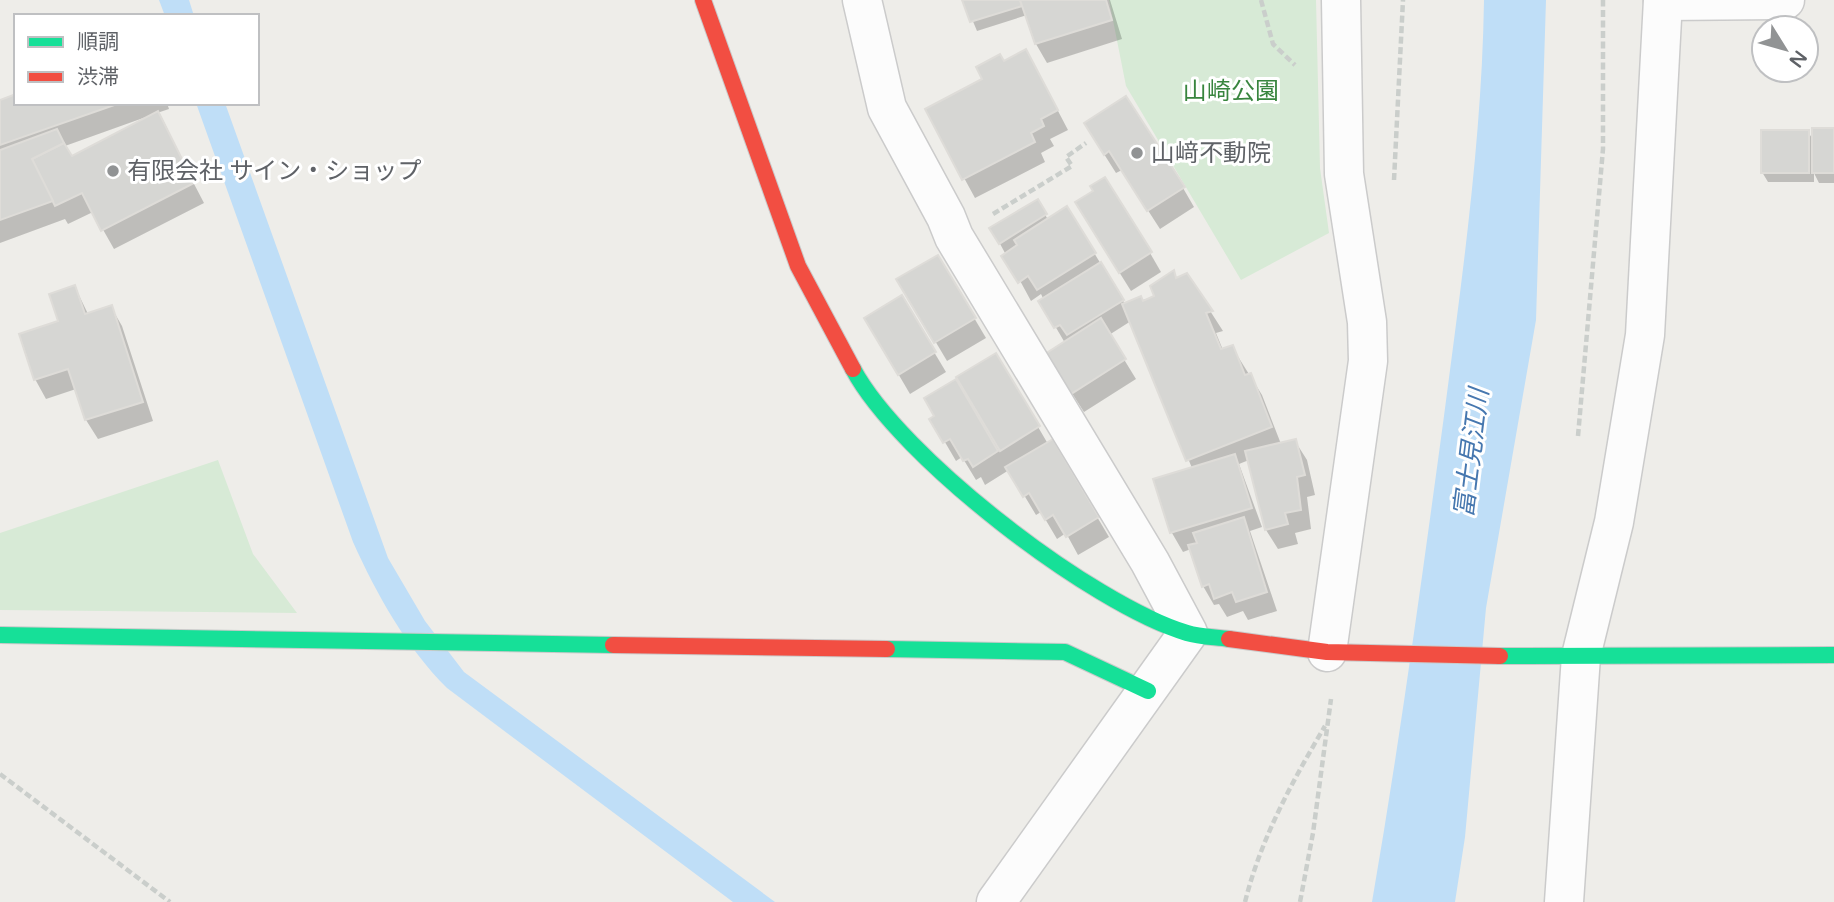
<svg xmlns="http://www.w3.org/2000/svg" width="1834" height="902" font-family="'Varela Round','Noto Sans JP',sans-serif">
<rect width="100%" height="100%" fill="#eeede9"/>
<g fill="#d7ead6">
<path d="M 1109,0 L 1316,0 L 1320,168 L 1329,233 L 1241,280 L 1126,86 Z"/>
<path d="M 218,460 L 253,554 L 297,613 L 0,610 L 0,533 Z"/>
</g>
<g fill="#bfdef7">
<path d="M 159,0 L 189,0 L 194,16 L 165,16 Z"/>
<path d="M 1484,0 L 1546,0 L 1536,320 L 1486,608 L 1465,837 L 1455,902 L 1372,902 C 1400,740 1422,578 1444,416 C 1462,278 1482,139 1484,0 Z"/>
<path d="M 196,103 L 225,103 L 388,558 L 425,621 L 464,672 L 775,902 L 733,902 L 447,688 C 406,647 377,595 353,542 Z"/>
</g>
<g fill="#0003" fill-rule="evenodd">
<path d="M 964,0 L 1110,0 L 1122,39 L 1047,63 L 1036,44 L 1027,15 L 977,31 Z"/>
<path d="M 1003,63 L 1037,71 L 1068,130 L 1050,139 L 1054,146 L 1041,153 L 1045,162 L 975,198 L 927,110 L 984,79 Z"/>
<path d="M 0,102 L 167,103 L 169,109 L 157,113 L 204,203 L 114,249 L 93,212 L 68,224 L 65,219 L 0,243 ZM 146,117 L 72,158 L 65,146 Z"/>
<path d="M 1834,130 L 1834,183 L 1819,183 L 1814,173 L 1814,182 L 1768,182 L 1762,172 L 1808,132 L 1814,141 Z"/>
<path d="M 1097,143 L 1183,188 L 1194,207 L 1160,229 L 1122,170 L 1116,173 Z"/>
<path d="M 1038,201 L 1048,220 L 1067,208 L 1125,304 L 1156,297 L 1173,272 L 1177,279 L 1187,275 L 1223,331 L 1216,333 L 1223,350 L 1232,347 L 1262,395 L 1281,444 L 1295,441 L 1307,460 L 1315,495 L 1307,497 L 1311,529 L 1295,533 L 1298,544 L 1278,549 L 1266,530 L 1249,460 L 1239,464 L 1262,527 L 1250,531 L 1277,611 L 1248,620 L 1243,611 L 1227,617 L 1219,604 L 1214,605 L 1203,586 L 1191,549 L 1183,552 L 1172,533 L 1155,481 L 1192,468 L 1131,321 L 1109,335 L 1136,379 L 1084,412 L 1059,373 L 1065,343 L 1041,302 L 1044,300 L 1041,294 L 1031,301 L 992,229 Z"/>
<path d="M 1088,222 L 1150,253 L 1161,272 L 1131,291 Z"/>
<path d="M 938,257 L 986,338 L 947,361 L 899,280 Z"/>
<path d="M 75,287 L 88,314 L 111,307 L 122,326 L 153,421 L 98,439 L 86,420 L 76,389 L 46,399 L 35,379 Z"/>
<path d="M 901,297 L 946,372 L 910,394 L 866,319 Z"/>
<path d="M 996,355 L 1048,444 L 1052,441 L 1109,537 L 1078,555 L 1066,533 L 1057,539 L 1041,512 L 1036,515 L 1009,470 L 985,485 L 981,477 L 976,480 L 962,457 L 956,461 L 932,420 L 936,416 L 926,399 Z"/>
</g>
<g fill="#d6d6d3" stroke="#dedcd8" stroke-width="2">
<path d="M 962,0 L 1020,0 L 1022,6 L 970,22 Z"/>
<path d="M 1020,0 L 1106,0 L 1112,20 L 1035,44 Z"/>
<path d="M 1026,49 L 1058,110 L 1041,119 L 1044,126 L 1031,133 L 1035,142 L 962,180 L 925,109 L 982,79 L 976,67 L 1000,54 L 1004,61 Z"/>
<path d="M 16,94 L 16,103 L 120,103 L 0,145 L 0,100 Z"/>
<path d="M 1126,96 L 1185,187 L 1147,211 L 1109,151 L 1104,155 L 1084,123 Z"/>
<path d="M 158,111 L 194,183 L 101,231 L 82,193 L 55,206 L 32,159 L 64,143 L 72,156 Z"/>
<rect x="1812" y="128" width="22" height="45"/>
<path d="M 57,129 L 64,143 L 32,159 L 53,201 L 0,220 L 0,150 Z"/>
<rect x="1761" y="130" width="48" height="43"/>
<path d="M 1105,177 L 1152,252 L 1119,273 L 1075,202 L 1093,191 L 1090,186 Z"/>
<path d="M 1038,199 L 1047,214 L 999,244 L 989,228 Z"/>
<path d="M 1067,206 L 1096,253 L 1037,290 L 1028,276 L 1018,283 L 1001,256 L 1017,245 L 1014,240 Z"/>
<path d="M 938,255 L 976,318 L 934,343 L 896,279 Z"/>
<path d="M 1101,262 L 1124,300 L 1067,335 L 1060,325 L 1054,328 L 1038,301 Z"/>
<path d="M 1174,270 L 1176,278 L 1187,273 L 1213,311 L 1206,313 L 1221,349 L 1233,345 L 1245,375 L 1251,373 L 1272,427 L 1186,461 L 1122,304 L 1141,296 L 1143,301 L 1154,296 L 1150,286 Z"/>
<path d="M 75,285 L 85,314 L 112,305 L 143,402 L 85,420 L 68,369 L 34,380 L 19,334 L 58,321 L 49,294 Z"/>
<path d="M 902,295 L 936,352 L 898,375 L 864,318 Z"/>
<path d="M 1101,318 L 1126,359 L 1071,394 L 1045,354 Z"/>
<path d="M 996,353 L 1040,426 L 1000,451 L 956,377 Z"/>
<path d="M 956,379 L 998,451 L 973,467 L 968,459 L 963,461 L 950,439 L 943,443 L 929,419 L 934,416 L 924,398 Z"/>
<path d="M 1053,439 L 1099,517 L 1066,537 L 1053,515 L 1045,520 L 1029,493 L 1023,497 L 1005,467 Z"/>
<path d="M 1296,439 L 1305,475 L 1297,477 L 1301,510 L 1285,513 L 1288,524 L 1265,530 L 1245,451 Z"/>
<path d="M 1235,454 L 1252,508 L 1170,533 L 1153,479 Z"/>
<path d="M 1244,517 L 1267,592 L 1236,602 L 1232,592 L 1214,599 L 1209,584 L 1202,587 L 1188,545 L 1197,543 L 1193,533 Z"/>
</g>
<g fill="none" stroke-linecap="round" stroke-linejoin="round">
<g stroke="#cbcbcb" stroke-width="41">
<g id="street">
<path d="M 862,0 L 887,108 L 946,217 L 954,237 L 1150,562 L 1188,633 L 996,902"/>
<path d="M 1663,1 L 1785,0"/>
<path d="M 1327,652 L 1368,361 L 1367,322 L 1344,174 L 1341,0"/>
<path d="M 1564,902 L 1581,656 L 1614,522 L 1645,335 L 1663,0"/>
</g>
</g>
<g stroke="#cacaca" stroke-width="18">
<g id="fast">
<path d="M 853,369 C 900,457 1091,604 1187,633 C 1200,637 1216,637 1229,639"/>
<path d="M 0,635 L 613,645"/>
<path d="M 887,649 L 1065,652 L 1148,691"/>
<path d="M 1500,656 L 1834,655"/>
</g>
</g>
<g stroke="#cacaca" stroke-width="18">
<g id="jam">
<path d="M 703,0 L 798,266 L 853,369"/>
<path d="M 1229,639 L 1327,652 L 1500,656"/>
<path d="M 613,645 L 887,649"/>
</g>
</g>
<g stroke="#cacecb" stroke-width="4.5" stroke-dasharray="7 3.5" stroke-linecap="butt">
<path d="M 1261,0 L 1273,44 L 1295,65"/>
<path d="M 1394,180 L 1403,0"/>
<path d="M 993,214 L 1072,166 L 1066,157 L 1086,143"/>
<path d="M 1578,436 L 1603,149 L 1603,0"/>
<path d="M 0,774 L 170,902"/>
<path d="M 1245,902 C 1261,838 1292,782 1325,726"/>
<path d="M 1300,902 L 1313,833 L 1331,699"/>
</g>
<use href="#street" stroke="#fcfcfc" stroke-width="38"/>
<use href="#fast" stroke="#16e098" stroke-width="16"/>
<use href="#jam" stroke="#f24e42" stroke-width="16"/>
</g>
<g fill="#919394" stroke="#fff" stroke-width="2.5">
<circle cx="1137" cy="153" r="7"/>
<circle cx="113" cy="171" r="7"/>
</g>
<g text-anchor="middle" stroke-width="6" stroke-linejoin="round" paint-order="stroke">
<g font-size="24" fill="#38853e" stroke="#fff">
<text x="1231" y="99">山崎公園</text>
</g>
<g font-size="24" fill="#5f6267" stroke="#fff" text-anchor="start">
<text x="1151" y="161">山﨑不動院</text>
<text x="127" y="179">有限会社 サイン・ショップ</text>
</g>
<g font-size="26" font-style="italic" fill="#4677af" stroke="#fff">
<text transform="translate(1471 453) rotate(-83)" y="9">富士見江川</text>
</g>
</g>
<rect x="14" y="14" width="245" height="91" fill="#ffffff" stroke="#bfc0c2" stroke-width="2"/>
<rect x="28" y="37" width="35" height="10" fill="#16e098" stroke="#bfc0c2" stroke-width="2"/>
<text x="77" y="49" font-size="21" fill="#5f6267">順調</text>
<rect x="28" y="72" width="35" height="10" fill="#f24e42" stroke="#bfc0c2" stroke-width="2"/>
<text x="77" y="84" font-size="21" fill="#5f6267">渋滞</text>
<g transform="translate(1785 49) rotate(127)"><circle r="33" fill="#ffffff" stroke="#bfc0c2" stroke-width="2"/>
<path d="M0-5L12 26L0 18L-12 26Z" fill="#919394"/>
<text y="-10" font-size="19" font-weight="bold" text-anchor="middle" fill="#5f6267">N</text>
</g>
</svg>
